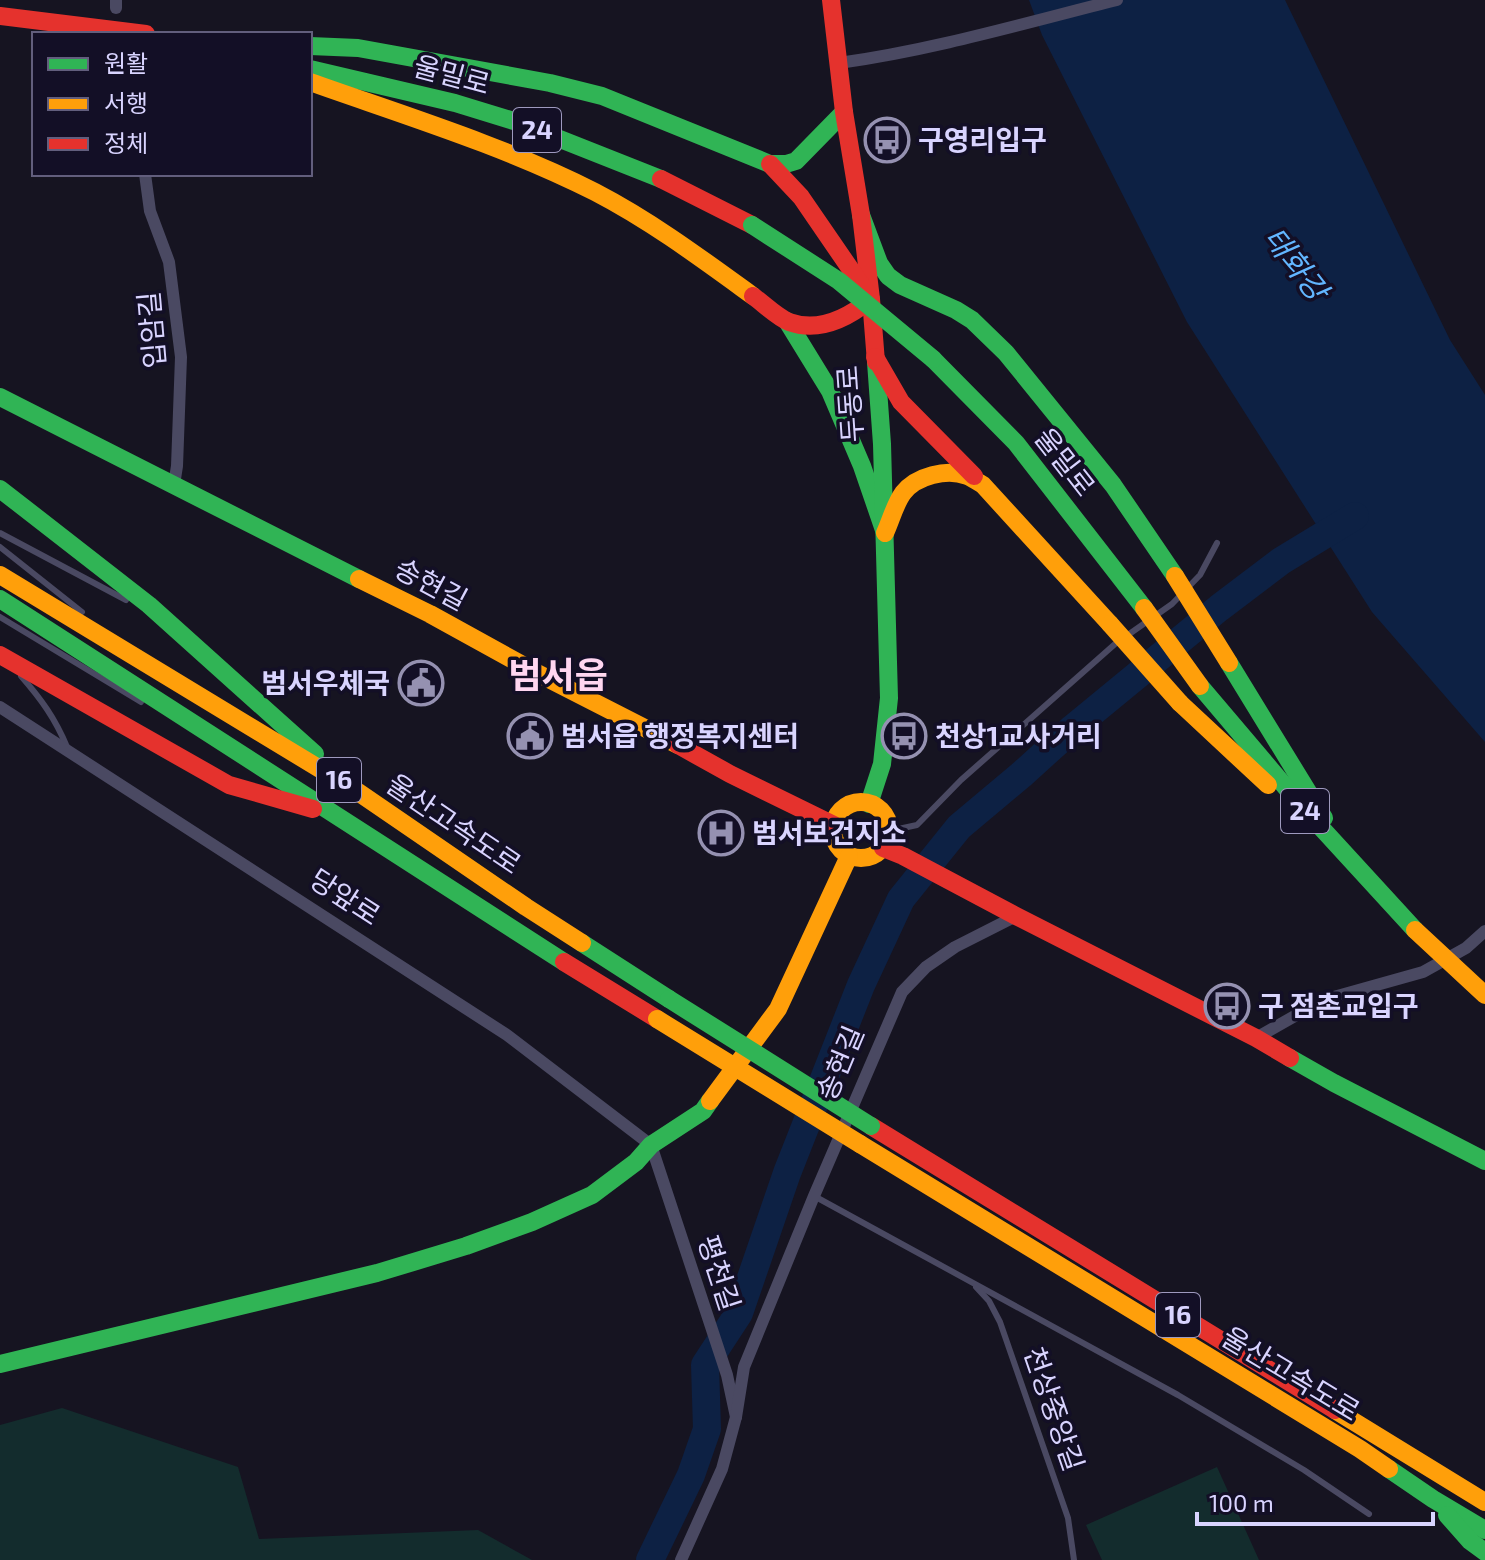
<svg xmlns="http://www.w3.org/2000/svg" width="1485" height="1560" font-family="'Exo 2','Noto Sans KR',sans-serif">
<rect width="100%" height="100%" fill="#161421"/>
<g fill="#132c2d">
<path d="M 62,1408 L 238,1467 L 259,1539 L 478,1530 L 532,1560 L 0,1560 L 0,1425 Z"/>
<path d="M 1217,1467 L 1259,1560 L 1102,1560 L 1086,1525 Z"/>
</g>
<path fill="#0d2144" d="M 1029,0 L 1285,0 L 1450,340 L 1485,395 L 1485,742 L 1372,612 L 1187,322 L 1042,35 Z"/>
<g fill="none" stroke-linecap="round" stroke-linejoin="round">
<path stroke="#0d2144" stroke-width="28" d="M 650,1560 L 691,1475 L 707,1429 L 705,1365 L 739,1313 L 787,1173 L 861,985 L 901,899 L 959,827 L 1021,775 L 1073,728 L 1219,608 L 1281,561 L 1355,516"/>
<g stroke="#4a4962" stroke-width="6">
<path d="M 0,533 L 126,600"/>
<path d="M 0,547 L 82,612"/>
<path d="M 0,617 L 141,702"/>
<path d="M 21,676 C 41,699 55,718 67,747"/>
<path d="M 889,831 L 917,825 L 961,780 L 1115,644 L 1172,604 L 1200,575 L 1217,543"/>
<path d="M 814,1196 L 1178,1395 L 1304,1470 L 1369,1514"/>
<path d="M 976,1287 L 989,1301 L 1000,1322 L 1068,1518 L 1074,1560"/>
</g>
<g stroke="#4a4962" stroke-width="12">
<path d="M 116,0 L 116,8"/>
<path d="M 839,63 C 933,50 1025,23 1117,0"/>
<path d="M 145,174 L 150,211 L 169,262 L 181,357 L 177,466 L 174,485"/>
<path d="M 0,707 L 507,1035 L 651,1145 L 727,1375 L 736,1417"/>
<path d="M 1256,1038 L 1323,1000 L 1423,972 L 1466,948 L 1485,931"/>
<path d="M 681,1560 L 722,1469 L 736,1417 L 744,1367 L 814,1196 L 902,992 L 926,967 L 955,947 L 1016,916"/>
</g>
<g stroke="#30b455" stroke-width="18">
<path d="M 310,46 L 358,48 L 550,83 L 602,96 L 770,164 L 786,164 L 796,161 L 844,112"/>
<path d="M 310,69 L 455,103 L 517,122 L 661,179"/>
<path d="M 861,215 L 879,263 L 888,276 L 900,285 L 956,310 L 972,320 L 1006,353 L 1113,485 L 1175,576"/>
<path d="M 787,321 L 830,391 L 862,466 L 885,533"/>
<path d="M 933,359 L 1016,443 L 1144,608"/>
<path d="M 0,397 L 359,579"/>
<path d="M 0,489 L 149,605 L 315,754"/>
<path d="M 0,599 L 564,962"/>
<path d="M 1229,663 L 1324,818"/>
<path d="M 1200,686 L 1305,810 L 1415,930"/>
<path d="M 869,804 L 882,764 L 889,698 L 882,444 L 876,362"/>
<path d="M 582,943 L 669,999"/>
<path d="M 1290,1058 L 1334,1083 L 1485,1161"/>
<path d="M 0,1364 L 377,1273 L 466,1246 L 532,1222 L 592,1195 L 636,1162 L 651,1145 L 703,1111 L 710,1101"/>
<path d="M 1389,1469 L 1433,1499 L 1485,1530"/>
<path d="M 1447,1515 L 1470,1541 L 1485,1552"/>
</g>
<g stroke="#ff9f0a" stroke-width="18">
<path d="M 310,82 C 406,116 504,146 595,192 C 651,221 702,259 753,296"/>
<path d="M 885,533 C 891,520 895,504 903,493 C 916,476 947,468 967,476 C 972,478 978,482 983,485 L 1110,624"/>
<path d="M 0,575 L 358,792 L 526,907 L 582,943"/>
<path d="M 359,579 L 430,614 L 537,673 L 678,745"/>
<path d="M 1180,703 L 1268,785"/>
<circle cx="861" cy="830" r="28"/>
<path d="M 710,1101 L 778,1009 L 849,856"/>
<path d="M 860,1144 L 1360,1449 L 1389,1469"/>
<path d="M 1335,1410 L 1485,1502"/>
</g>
<g stroke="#e5322d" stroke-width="18">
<path d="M 831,0 L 844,112 L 861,215 L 871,299 L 876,362"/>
<path d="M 0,16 L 146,34"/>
<path d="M 661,179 L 752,225"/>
<path d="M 753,296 C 764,304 777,317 789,322 C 820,333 848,318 871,299 L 801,197 L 770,164"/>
<path d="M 875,357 L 901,402 L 974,476"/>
<path d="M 0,655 L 229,785 L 313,809"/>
<path d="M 678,745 L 730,774 L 834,825"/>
<path d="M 883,848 L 903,856 L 1016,916 L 1256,1038 L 1290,1058"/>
<path d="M 564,962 L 657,1019"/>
<path d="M 871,1126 L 1335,1410"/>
</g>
<g stroke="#30b455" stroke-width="18">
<path d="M 752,225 L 839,281 L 933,359"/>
<path d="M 669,999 L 871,1126"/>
</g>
<g stroke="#ff9f0a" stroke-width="18">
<path d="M 1175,576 L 1229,663"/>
<path d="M 1144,608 L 1200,686"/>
<path d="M 1110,624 L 1180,703"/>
<path d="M 1415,930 L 1485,995"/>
<path d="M 657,1019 L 860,1144"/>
</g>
</g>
<defs>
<g id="bus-ring" transform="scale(2.3)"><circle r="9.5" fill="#130f26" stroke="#9591b1" stroke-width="1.5"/><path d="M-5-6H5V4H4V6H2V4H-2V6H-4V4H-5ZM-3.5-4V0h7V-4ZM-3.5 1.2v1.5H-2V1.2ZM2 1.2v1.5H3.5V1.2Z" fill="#9591b1"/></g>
<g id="civic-ring" transform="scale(2.3)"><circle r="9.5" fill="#130f26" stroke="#9591b1" stroke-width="1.5"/><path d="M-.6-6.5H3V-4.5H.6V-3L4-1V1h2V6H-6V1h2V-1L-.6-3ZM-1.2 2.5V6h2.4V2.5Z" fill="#9591b1"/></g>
<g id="hospital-ring" transform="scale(2.3)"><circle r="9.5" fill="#130f26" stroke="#9591b1" stroke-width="1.5"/><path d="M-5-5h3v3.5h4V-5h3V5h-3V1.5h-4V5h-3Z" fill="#9591b1"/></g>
</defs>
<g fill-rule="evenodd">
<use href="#bus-ring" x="887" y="140"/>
<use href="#civic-ring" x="421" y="683"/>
<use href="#civic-ring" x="530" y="736"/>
<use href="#bus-ring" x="904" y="736"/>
<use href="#hospital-ring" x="721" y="833"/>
<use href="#bus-ring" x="1227" y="1006"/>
</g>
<g text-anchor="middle" stroke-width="7" stroke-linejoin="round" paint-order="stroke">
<g fill="#130f26" stroke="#9e99be" stroke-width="2">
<rect x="513" y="108" width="48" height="44" rx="6"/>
<rect x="317" y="758" width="44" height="44" rx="6"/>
<rect x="1281" y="789" width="48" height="44" rx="6"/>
<rect x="1156" y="1293" width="44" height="44" rx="6"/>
</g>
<g font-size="26" font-weight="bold" fill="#d9d4ff">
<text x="537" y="139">24</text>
<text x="339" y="789">16</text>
<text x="1305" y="820">24</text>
<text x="1178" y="1324">16</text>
</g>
<g font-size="28" fill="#d9d4ff" stroke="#130f26">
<text transform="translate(452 75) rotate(15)" y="10">울밀로</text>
<text transform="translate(152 330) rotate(-95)" y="10">입암길</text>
<text transform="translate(850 404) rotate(-94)" y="10">두동로</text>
<text transform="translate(1065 462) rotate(52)" y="10">울밀로</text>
<text transform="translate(431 584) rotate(28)" y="10">송현길</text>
<text transform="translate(454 824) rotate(34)" y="10">울산고속도로</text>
<text transform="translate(345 897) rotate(33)" y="10">당앞로</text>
<text transform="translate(840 1063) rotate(-67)" y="10">송현길</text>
<text transform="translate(719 1273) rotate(72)" y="10">평천길</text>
<text transform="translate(1291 1374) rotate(31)" y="10">울산고속도로</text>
<text transform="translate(1054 1409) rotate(71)" y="10">천상중앙길</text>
</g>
<g font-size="28" font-weight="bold" fill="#d9d4ff" stroke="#130f26" text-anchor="start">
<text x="918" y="150">구영리입구</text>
<text x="390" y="693" text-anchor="end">범서우체국</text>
<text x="561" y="746">범서읍 행정복지센터</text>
<text x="935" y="746">천상1교사거리</text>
<text x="752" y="843">범서보건지소</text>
<text x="1258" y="1016">구 점촌교입구</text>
</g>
<g font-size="30" font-style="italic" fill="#62b6ff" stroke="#130f26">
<text transform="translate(1295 264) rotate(52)" y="10">태화강</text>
</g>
<g font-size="36" font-weight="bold" fill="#ffd6f0" stroke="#130f26">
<text x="558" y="688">범서읍</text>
</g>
</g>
<rect x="32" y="32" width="280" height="144" fill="#130f26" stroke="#625e7d" stroke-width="2"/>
<rect x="48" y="58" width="40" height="12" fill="#30b455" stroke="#625e7d" stroke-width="2"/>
<text x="104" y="72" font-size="24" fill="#d9d4ff">원활</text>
<rect x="48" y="98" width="40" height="12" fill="#ff9f0a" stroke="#625e7d" stroke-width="2"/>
<text x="104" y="112" font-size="24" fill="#d9d4ff">서행</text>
<rect x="48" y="138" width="40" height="12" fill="#e5322d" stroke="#625e7d" stroke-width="2"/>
<text x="104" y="152" font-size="24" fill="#d9d4ff">정체</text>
<path d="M1197 1512v12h236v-12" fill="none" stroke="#d9d4ff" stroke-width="4"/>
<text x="1209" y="1512" font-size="24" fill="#d9d4ff" stroke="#130f26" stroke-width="6" paint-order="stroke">100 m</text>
</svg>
